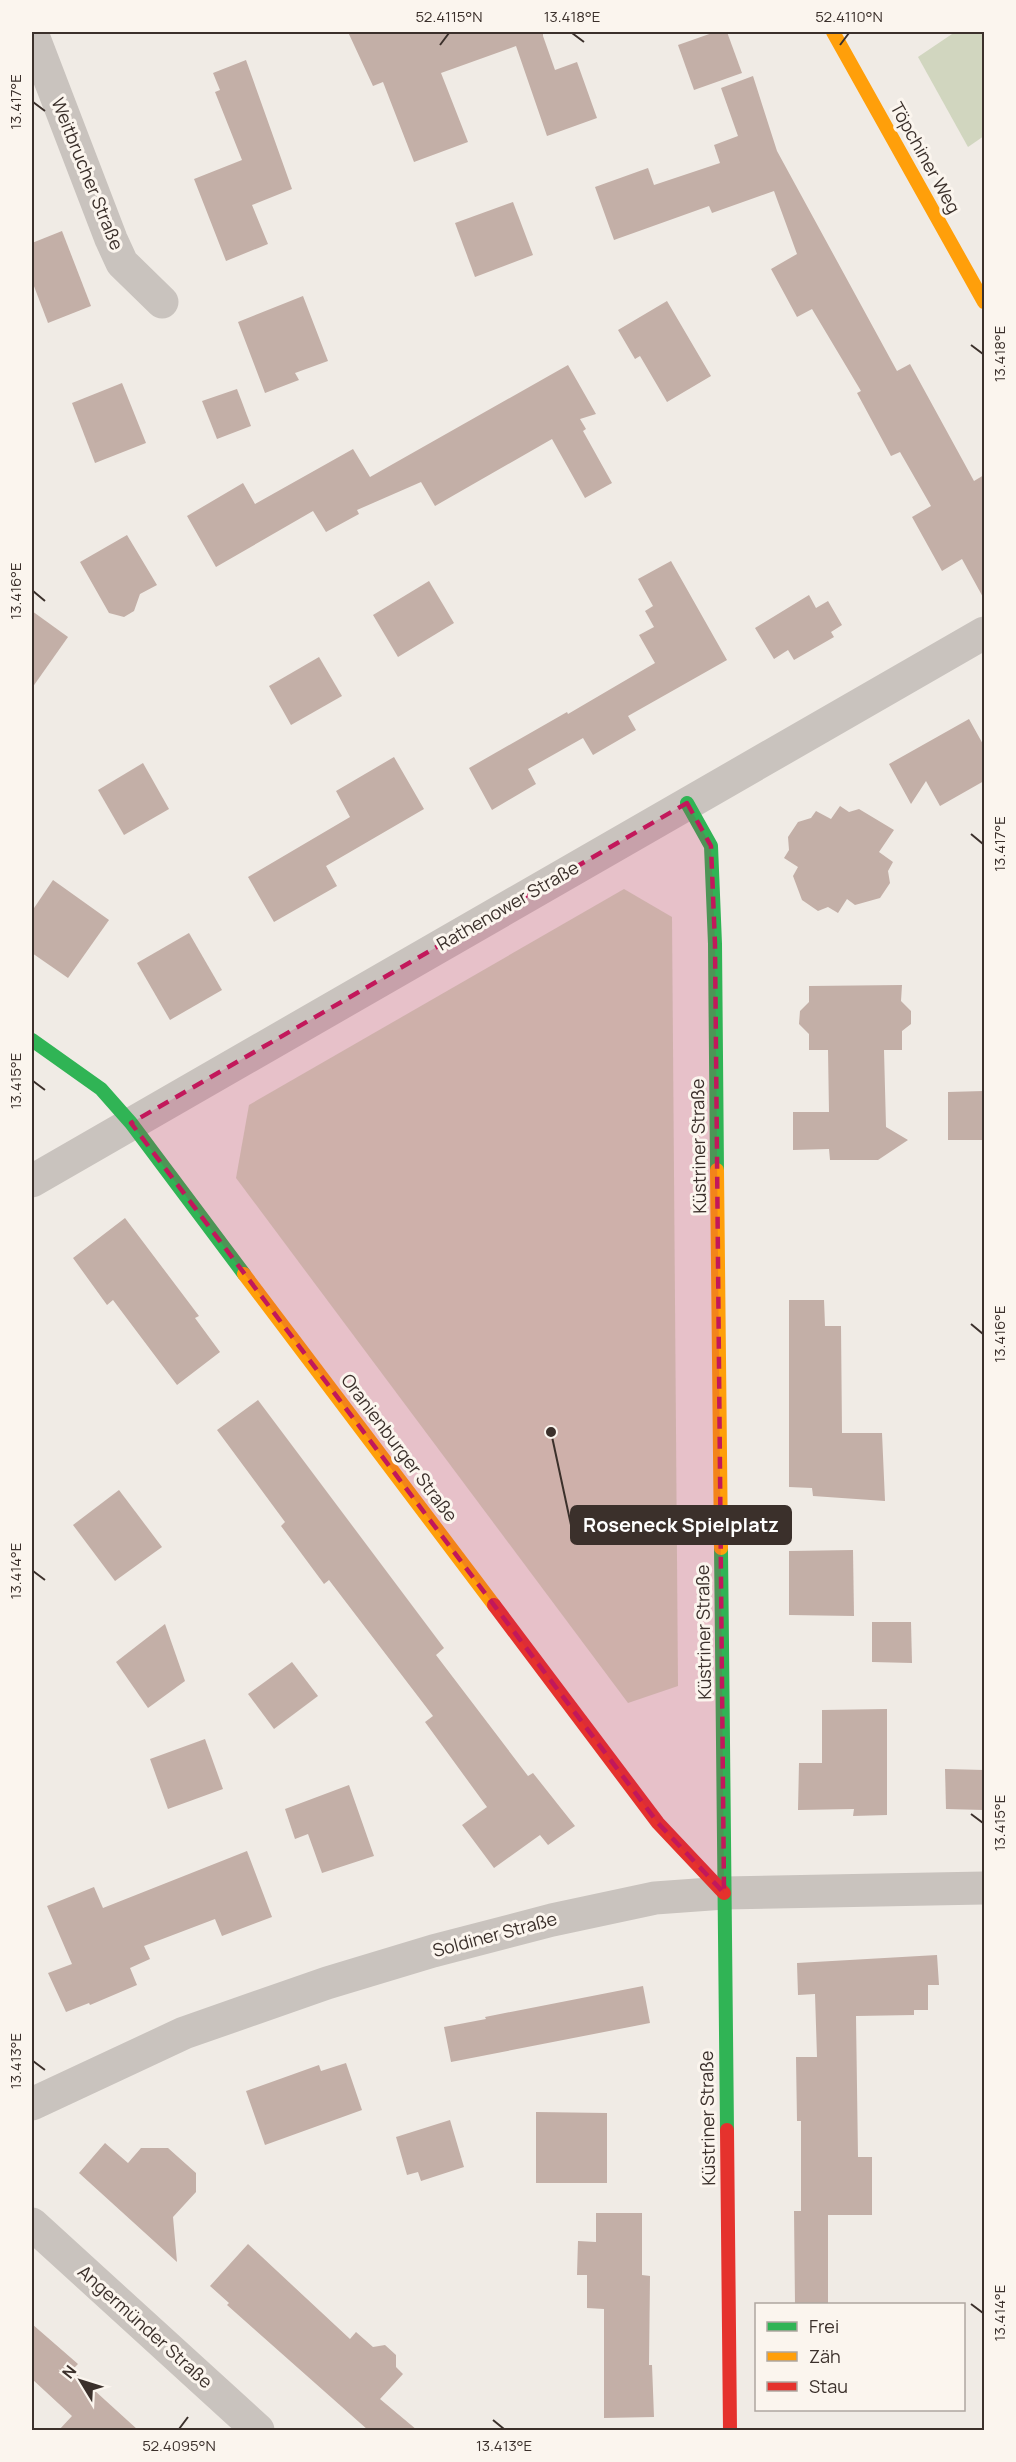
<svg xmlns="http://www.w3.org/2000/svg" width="1016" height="2462" font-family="Manrope,sans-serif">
<rect width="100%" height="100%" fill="#f0ebe5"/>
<g fill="#d1d6bf">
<path d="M 955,32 L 984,32 L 984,136 L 968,147 L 918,57 Z"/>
<path d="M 624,889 L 672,917 L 678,1686 L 628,1703 L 236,1178 L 249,1105 Z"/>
</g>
<g fill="#c3afa7">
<path d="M 348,32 L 543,32 L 543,36 L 555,70 L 577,62 L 597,118 L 547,136 L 516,46 L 441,73 L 468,142 L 414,162 L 383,82 L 373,86 Z"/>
<path d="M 715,32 L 727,32 L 742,73 L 694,90 L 678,45 Z"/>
<path d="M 246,60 L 292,189 L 252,205 L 268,244 L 226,261 L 194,179 L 242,160 L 215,92 L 220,90 L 213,73 Z"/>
<path d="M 753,76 L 777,151 L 897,371 L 910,364 L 974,481 L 984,475 L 984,599 L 962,559 L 942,571 L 912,517 L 931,506 L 900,452 L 891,456 L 857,393 L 861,391 L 812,309 L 797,317 L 771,269 L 797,254 L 774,191 L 712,213 L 709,206 L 614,240 L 595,187 L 648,168 L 654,185 L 720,163 L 714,145 L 738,136 L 721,88 Z"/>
<path d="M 513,202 L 533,255 L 475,277 L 455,223 Z"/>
<path d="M 62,231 L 91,306 L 48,323 L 32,281 L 32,243 Z"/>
<path d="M 303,296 L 328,361 L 295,373 L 299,380 L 265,393 L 238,322 Z"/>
<path d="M 667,301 L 711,376 L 667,402 L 640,356 L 635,359 L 618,330 Z"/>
<path d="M 568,365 L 596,414 L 580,419 L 586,429 L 583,431 L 612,483 L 585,498 L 552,439 L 435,506 L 421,482 L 357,510 L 359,514 L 326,532 L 313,511 L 216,567 L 187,516 L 243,483 L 255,504 L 353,449 L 370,477 Z"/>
<path d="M 122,383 L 146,443 L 95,463 L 72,403 Z"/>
<path d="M 237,389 L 251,426 L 217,439 L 202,401 Z"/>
<path d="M 127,535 L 157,585 L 140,594 L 134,611 L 124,617 L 109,613 L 80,562 Z"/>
<path d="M 671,561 L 727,660 L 628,716 L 636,730 L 593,755 L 583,738 L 528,769 L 536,784 L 492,810 L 469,768 L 567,712 L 568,714 L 655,663 L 639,635 L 654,627 L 645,611 L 653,606 L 638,579 Z"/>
<path d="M 429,581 L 454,623 L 398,657 L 373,615 Z"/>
<path d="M 809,595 L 816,608 L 828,601 L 842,625 L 831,632 L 834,637 L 794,660 L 788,650 L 774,659 L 755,628 Z"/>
<path d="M 32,611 L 68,637 L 32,688 Z"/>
<path d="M 319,657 L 342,696 L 291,725 L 269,686 Z"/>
<path d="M 969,719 L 984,746 L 984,781 L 940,806 L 926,781 L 911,804 L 889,764 Z"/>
<path d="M 394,757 L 424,809 L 326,866 L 337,886 L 274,922 L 248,877 L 350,817 L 336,791 Z"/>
<path d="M 143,763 L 169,809 L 124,835 L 98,790 Z"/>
<path d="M 840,806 L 849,812 L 859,809 L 894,830 L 879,852 L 893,862 L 888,871 L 890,883 L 880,898 L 855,905 L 847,899 L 838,913 L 828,907 L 818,911 L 802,900 L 793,876 L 798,867 L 784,858 L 789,850 L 788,837 L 798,822 L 811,818 L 816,811 L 831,819 Z"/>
<path d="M 53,880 L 109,920 L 68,978 L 32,953 L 32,911 Z"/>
<path d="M 189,933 L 222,990 L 170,1020 L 137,963 Z"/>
<path d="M 902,985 L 901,1001 L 911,1011 L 911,1024 L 902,1031 L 902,1050 L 884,1050 L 886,1127 L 908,1140 L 878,1160 L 830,1160 L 829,1149 L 793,1150 L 793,1112 L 829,1112 L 828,1050 L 809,1050 L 809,1034 L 799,1024 L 800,1011 L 809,1002 L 809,986 Z"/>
<path d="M 984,1091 L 984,1140 L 948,1140 L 948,1092 Z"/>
<path d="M 125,1218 L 199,1316 L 195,1318 L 220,1352 L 177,1385 L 113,1300 L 107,1305 L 73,1258 Z"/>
<path d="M 789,1300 L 824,1300 L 825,1326 L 841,1326 L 842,1433 L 882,1433 L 885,1501 L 813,1496 L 812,1488 L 789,1487 Z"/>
<path d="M 258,1400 L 444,1648 L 436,1655 L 528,1776 L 533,1773 L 575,1826 L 548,1845 L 540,1835 L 494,1868 L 462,1825 L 487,1807 L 425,1722 L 433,1716 L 329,1580 L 324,1584 L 281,1526 L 285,1522 L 217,1430 Z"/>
<path d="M 119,1490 L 162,1547 L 115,1581 L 73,1525 Z"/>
<path d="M 853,1550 L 854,1616 L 789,1615 L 789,1551 Z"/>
<path d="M 872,1622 L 911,1622 L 912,1663 L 872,1662 Z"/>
<path d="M 165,1624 L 185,1681 L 148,1708 L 116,1662 Z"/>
<path d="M 292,1662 L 318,1696 L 274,1729 L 248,1694 Z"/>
<path d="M 887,1709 L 887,1815 L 853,1816 L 854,1809 L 798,1810 L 799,1763 L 822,1763 L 822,1710 Z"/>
<path d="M 205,1739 L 223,1789 L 168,1809 L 150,1759 Z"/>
<path d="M 945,1769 L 984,1770 L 984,1810 L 946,1809 Z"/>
<path d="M 349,1785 L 374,1856 L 322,1873 L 308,1834 L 295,1839 L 285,1809 Z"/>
<path d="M 247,1851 L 272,1917 L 222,1936 L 215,1919 L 144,1946 L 150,1959 L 130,1968 L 137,1985 L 90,2005 L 89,2003 L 66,2012 L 48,1973 L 72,1964 L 47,1906 L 94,1887 L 103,1908 Z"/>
<path d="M 937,1955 L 939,1985 L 928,1985 L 928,2010 L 914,2010 L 914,2015 L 856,2016 L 858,2157 L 872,2157 L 872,2215 L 828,2215 L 828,2304 L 795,2304 L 794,2211 L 801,2211 L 801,2121 L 797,2121 L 796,2057 L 817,2057 L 815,1994 L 798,1995 L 797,1963 Z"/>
<path d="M 643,1986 L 650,2023 L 451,2062 L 444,2027 L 486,2019 L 485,2017 Z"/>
<path d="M 346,2063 L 362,2110 L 265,2145 L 246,2091 L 319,2065 L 321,2071 Z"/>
<path d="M 536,2112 L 607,2113 L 607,2183 L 536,2183 Z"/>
<path d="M 450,2120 L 464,2167 L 421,2181 L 418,2172 L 407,2175 L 396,2137 Z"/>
<path d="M 105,2143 L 128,2163 L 141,2148 L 168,2148 L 196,2173 L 196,2192 L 173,2217 L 177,2262 L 79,2173 Z"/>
<path d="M 596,2213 L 642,2213 L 642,2275 L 650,2276 L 649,2365 L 652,2365 L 654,2417 L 604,2418 L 604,2309 L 587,2308 L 587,2275 L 577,2275 L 578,2241 L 596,2242 Z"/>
<path d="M 248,2244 L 350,2339 L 356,2332 L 373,2347 L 385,2345 L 396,2355 L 396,2367 L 403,2374 L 380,2399 L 417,2430 L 368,2430 L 227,2305 L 229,2303 L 210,2286 Z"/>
<path d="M 32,2324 L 78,2364 L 72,2370 L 138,2430 L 59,2430 L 72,2416 L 32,2379 Z"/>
</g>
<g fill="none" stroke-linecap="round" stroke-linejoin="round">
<g stroke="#c9c3be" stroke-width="33">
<path d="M 32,33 L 111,239 L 122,263 L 162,302"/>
<path d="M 32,1181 L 984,633"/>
<path d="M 32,2104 L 184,2033 L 327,1983 L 433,1951 L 552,1920 L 655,1898 L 724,1893 L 984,1888"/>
<path d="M 32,2224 L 258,2430"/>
</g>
<g stroke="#30b455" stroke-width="14">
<path d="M 687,803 L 711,846 L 715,944 L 717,1170"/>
<path d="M 32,1040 L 101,1089 L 131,1123 L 244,1274"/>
<path d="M 721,1548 L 727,2130"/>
</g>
<g stroke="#ff9f0a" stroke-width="14">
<path d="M 833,32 L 984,302"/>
<path d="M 717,1170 L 721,1548"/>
<path d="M 244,1274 L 494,1605"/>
</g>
<g stroke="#e5322d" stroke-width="14">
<path d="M 494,1605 L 658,1823 L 724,1893"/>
<path d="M 727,2130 L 730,2430"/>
</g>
</g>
<path fill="#c2185b" fill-opacity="0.2" stroke="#c2185b" stroke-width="4.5" stroke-dasharray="12 8" stroke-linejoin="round" d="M 687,803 L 711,846 L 715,944 L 724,1893 L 658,1823 L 131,1123 Z"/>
<path fill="none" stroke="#3b302b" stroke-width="2" d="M 572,33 L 584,42M 440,45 L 449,33M 840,45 L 849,33M 33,102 L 45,111M 971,345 L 983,354M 33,591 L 45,601M 971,834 L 983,844M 33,1081 L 45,1090M 971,1324 L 983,1334M 33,1571 L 45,1580M 971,1814 L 983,1823M 33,2061 L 45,2070M 971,2304 L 983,2313M 493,2420 L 504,2429M 179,2429 L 188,2417"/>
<g text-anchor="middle" stroke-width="6" stroke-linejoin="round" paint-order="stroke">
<g font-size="18" fill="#3b302b" stroke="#fbf5ee">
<text transform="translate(925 158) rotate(61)" y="6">Töpchiner Weg</text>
<text transform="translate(87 174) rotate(68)" y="6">Weitbrucher Straße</text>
<text transform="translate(508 906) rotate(-30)" y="6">Rathenower Straße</text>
<text transform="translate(699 1146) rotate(-91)" y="6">Küstriner Straße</text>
<text transform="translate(399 1448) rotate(53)" y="6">Oranienburger Straße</text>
<text transform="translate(704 1632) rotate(-91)" y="6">Küstriner Straße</text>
<text transform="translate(495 1935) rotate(-15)" y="6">Soldiner Straße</text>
<text transform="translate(708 2118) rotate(-91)" y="6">Küstriner Straße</text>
<text transform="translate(145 2327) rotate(42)" y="6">Angermünder Straße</text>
</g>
</g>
<path fill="none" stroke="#3b302b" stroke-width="2" d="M551 1432L571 1525"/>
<circle fill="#3b302b" stroke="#fbf5ee" stroke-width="2" cx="551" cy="1432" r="6"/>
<rect fill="#3b302b" stroke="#3b302b" stroke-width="2" x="571" y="1506" width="220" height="38" rx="6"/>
<g font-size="20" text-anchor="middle" font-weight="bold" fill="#fff">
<text x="681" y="1532">Roseneck Spielplatz</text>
</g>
<rect width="1016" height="2462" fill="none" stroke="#fbf5ee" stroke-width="66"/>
<rect x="755" y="2303" width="210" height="108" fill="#fbf5ee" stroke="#aea6a0" stroke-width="1.5"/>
<rect x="767" y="2322" width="30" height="9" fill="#30b455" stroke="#aea6a0" stroke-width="1.5"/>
<text x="809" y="2333" font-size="18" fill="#3b302b">Frei</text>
<rect x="767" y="2352" width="30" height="9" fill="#ff9f0a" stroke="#aea6a0" stroke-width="1.5"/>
<text x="809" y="2363" font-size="18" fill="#3b302b">Zäh</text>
<rect x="767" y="2382" width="30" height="9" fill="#e5322d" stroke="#aea6a0" stroke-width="1.5"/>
<text x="809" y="2393" font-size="18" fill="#3b302b">Stau</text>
<g transform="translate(81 2381) rotate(308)" stroke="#fbf5ee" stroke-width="4.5" paint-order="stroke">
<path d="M0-4.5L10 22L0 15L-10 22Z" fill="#3b302b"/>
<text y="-9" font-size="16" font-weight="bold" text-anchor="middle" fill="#3b302b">N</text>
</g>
<rect x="33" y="33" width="950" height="2396" fill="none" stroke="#3b302b" stroke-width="2"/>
<g font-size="15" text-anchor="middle" fill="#3b302b">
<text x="449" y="22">52.4115°N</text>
<text x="572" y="22">13.418°E</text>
<text x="849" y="22">52.4110°N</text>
<text transform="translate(16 102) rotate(-90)" y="5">13.417°E</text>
<text transform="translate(1000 354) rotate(-90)" y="5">13.418°E</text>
<text transform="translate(16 591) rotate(-90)" y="5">13.416°E</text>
<text transform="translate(1000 844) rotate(-90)" y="5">13.417°E</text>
<text transform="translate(16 1081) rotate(-90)" y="5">13.415°E</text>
<text transform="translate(1000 1334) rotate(-90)" y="5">13.416°E</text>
<text transform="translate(16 1571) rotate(-90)" y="5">13.414°E</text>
<text transform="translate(1000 1823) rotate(-90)" y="5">13.415°E</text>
<text transform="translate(16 2061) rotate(-90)" y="5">13.413°E</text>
<text transform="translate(1000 2313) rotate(-90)" y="5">13.414°E</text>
<text x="179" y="2451">52.4095°N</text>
<text x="504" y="2451">13.413°E</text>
</g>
</svg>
